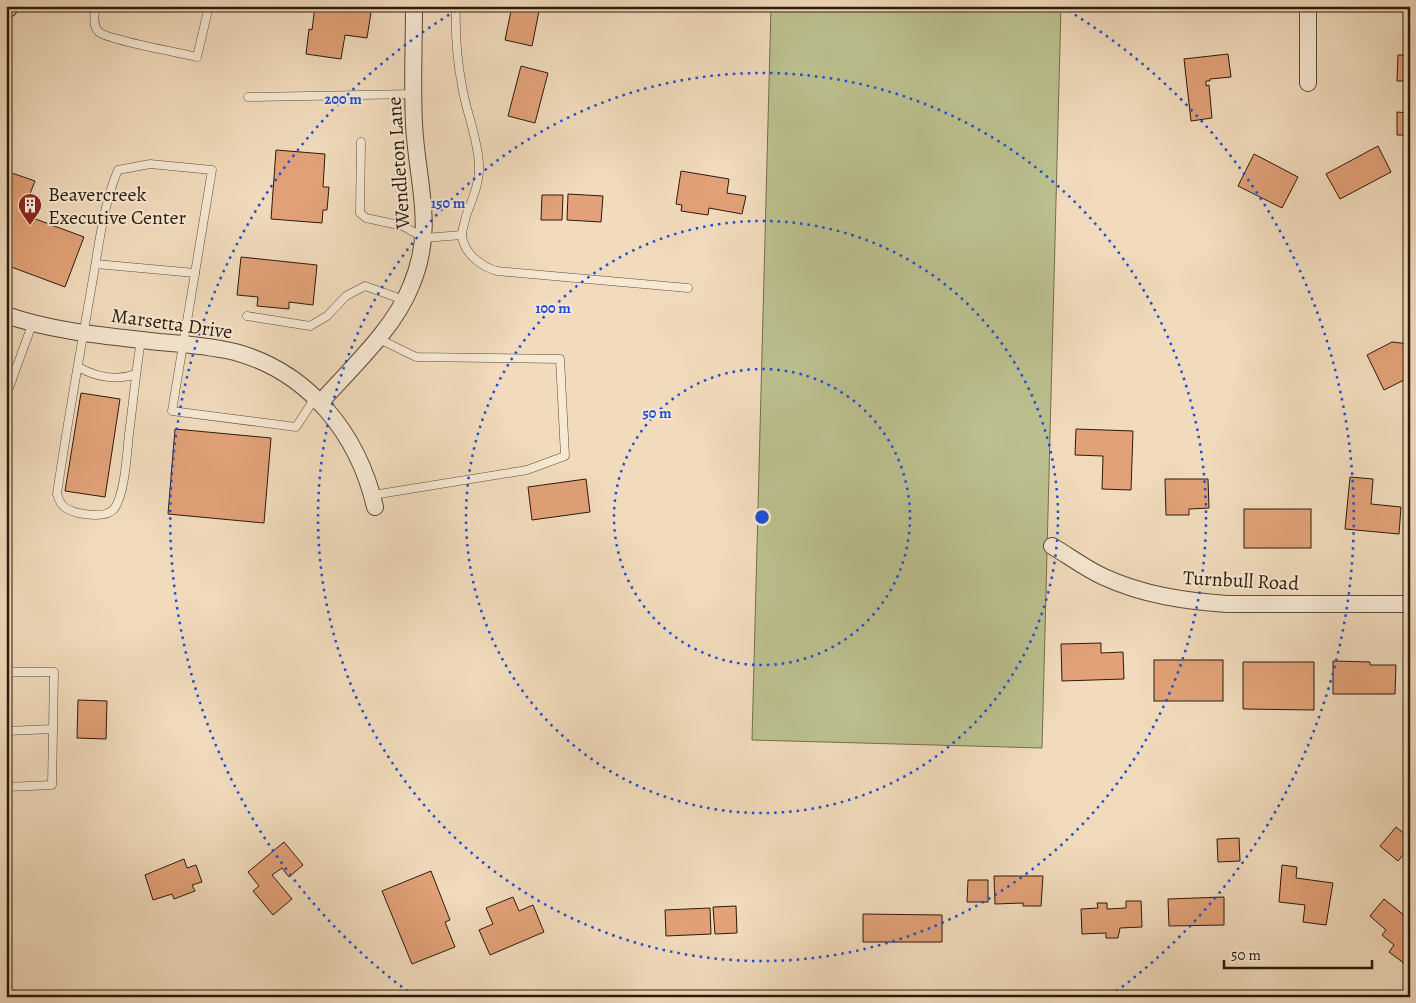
<svg xmlns="http://www.w3.org/2000/svg" width="1416" height="1003" font-family="Alegreya,serif">
<rect width="100%" height="100%" fill="#f1dbbc"/>
<filter id="stains"><feTurbulence type="fractalNoise" baseFrequency=".004" numOctaves="4"/><feColorMatrix values="0 0 0 0 .2 0 0 0 0 .09 0 0 0 0 .02 0 0 0 .5 -.17"/></filter>
<radialGradient id="worn" r=".72"><stop offset=".6" stop-color="#630" stop-opacity="0"/><stop offset="1" stop-color="#630" stop-opacity=".3"/></radialGradient>
<path fill="#bcc08f" stroke="#746d4d" d="M 771,6 L 1061,6 L 1042,748 L 752,740 Z"/>
<g fill="#e2a178" stroke="#2d1a0b">
<path d="M 315,6 L 372,6 L 367,38 L 345,35 L 341,59 L 306,54 L 309,29 L 312,30 Z"/>
<path d="M 512,6 L 540,6 L 532,46 L 505,40 Z"/>
<path d="M 1228,54 L 1231,77 L 1210,79 L 1210,81 L 1206,81 L 1206,86 L 1209,85 L 1212,118 L 1191,121 L 1184,59 Z"/>
<path d="M 1398,55 L 1410,55 L 1410,135 L 1397,135 L 1397,112 L 1409,113 L 1409,81 L 1397,81 Z"/>
<path d="M 521,66 L 548,73 L 535,123 L 508,116 Z"/>
<path d="M 1378,146 L 1391,172 L 1340,199 L 1326,174 Z"/>
<path d="M 276,150 L 325,154 L 323,187 L 329,187 L 327,210 L 323,210 L 322,223 L 271,219 Z"/>
<path d="M 1254,154 L 1298,177 L 1282,208 L 1238,186 Z"/>
<path d="M 6,171 L 35,181 L 22,214 L 84,237 L 65,287 L 6,265 Z"/>
<path d="M 681,171 L 729,179 L 727,193 L 746,196 L 742,214 L 709,208 L 708,215 L 681,211 L 682,205 L 676,204 Z"/>
<path d="M 568,194 L 603,196 L 601,222 L 567,220 Z"/>
<path d="M 542,195 L 563,195 L 562,220 L 541,220 Z"/>
<path d="M 241,257 L 317,265 L 313,305 L 289,302 L 289,309 L 257,306 L 258,297 L 237,295 Z"/>
<path d="M 1392,342 L 1410,344 L 1410,368 L 1405,368 L 1410,377 L 1384,390 L 1367,355 Z"/>
<path d="M 81,393 L 120,399 L 105,497 L 65,491 Z"/>
<path d="M 175,429 L 271,438 L 264,523 L 168,514 Z"/>
<path d="M 1076,429 L 1133,431 L 1131,490 L 1102,489 L 1103,456 L 1075,455 Z"/>
<path d="M 1350,477 L 1373,479 L 1371,504 L 1401,507 L 1399,534 L 1345,529 Z"/>
<path d="M 586,479 L 590,512 L 532,520 L 528,487 Z"/>
<path d="M 1165,479 L 1208,479 L 1209,508 L 1189,509 L 1189,515 L 1166,515 Z"/>
<rect x="1244" y="509" width="67" height="39"/>
<path d="M 1101,643 L 1101,653 L 1123,652 L 1124,679 L 1062,681 L 1061,644 Z"/>
<rect x="1154" y="660" width="69" height="41"/>
<path d="M 1333,661 L 1370,662 L 1370,665 L 1396,665 L 1395,694 L 1333,694 Z"/>
<path d="M 1243,662 L 1314,662 L 1314,710 L 1243,709 Z"/>
<path d="M 78,700 L 107,701 L 106,739 L 77,738 Z"/>
<path d="M 1396,827 L 1410,838 L 1410,847 L 1398,861 L 1380,846 Z"/>
<path d="M 1239,838 L 1240,861 L 1218,862 L 1217,839 Z"/>
<path d="M 284,842 L 303,865 L 289,877 L 282,868 L 272,875 L 292,899 L 273,915 L 253,891 L 259,886 L 248,872 Z"/>
<path d="M 184,859 L 187,868 L 196,865 L 202,882 L 192,885 L 195,891 L 174,899 L 172,894 L 153,900 L 145,875 Z"/>
<path d="M 1282,865 L 1297,867 L 1296,878 L 1333,883 L 1326,925 L 1303,922 L 1305,905 L 1279,902 Z"/>
<path d="M 431,871 L 450,920 L 445,922 L 455,947 L 412,964 L 382,891 Z"/>
<path d="M 994,876 L 1043,876 L 1041,906 L 1023,906 L 1023,903 L 995,904 Z"/>
<path d="M 968,880 L 988,880 L 988,902 L 967,902 Z"/>
<path d="M 513,897 L 519,911 L 533,905 L 544,932 L 490,955 L 479,930 L 493,924 L 486,908 Z"/>
<path d="M 1224,897 L 1224,925 L 1169,926 L 1168,899 Z"/>
<path d="M 1384,899 L 1410,920 L 1410,958 L 1405,964 L 1389,952 L 1394,945 L 1382,935 L 1386,930 L 1370,916 Z"/>
<path d="M 1126,901 L 1141,901 L 1142,927 L 1120,928 L 1118,938 L 1106,938 L 1106,933 L 1082,934 L 1081,909 L 1098,908 L 1097,903 L 1107,903 L 1107,909 L 1126,908 Z"/>
<path d="M 736,906 L 737,933 L 715,934 L 713,907 Z"/>
<path d="M 710,908 L 711,934 L 666,936 L 665,910 Z"/>
<path d="M 863,914 L 942,915 L 942,942 L 863,942 Z"/>
<path d="M 1410,990 L 1410,997 L 1402,997 Z"/>
</g>
<g fill="none" stroke-linecap="round" stroke-linejoin="round">
<g stroke="#5e4a37" stroke-width="9">
<g id="service">
<path d="M 95,6 C 95,14 92,26 99,32 C 108,40 181,53 197,57 L 209,6"/>
<path d="M 456,6 C 455,33 457,60 462,86 C 466,112 478,138 479,165 C 480,182 472,200 466,216 C 465,222 462,229 462,235 C 463,253 482,267 497,271 L 688,288"/>
<path d="M 248,97 L 414,94"/>
<path d="M 361,142 L 360,213 L 366,218 L 403,226 L 424,238 L 462,235"/>
<path d="M 96,264 L 195,273 L 212,170 L 150,164 L 118,170 C 103,205 99,246 92,284 C 80,354 67,424 57,494 C 61,507 65,509 78,513 C 88,515 106,518 114,509 C 125,495 127,452 129,434 C 133,403 136,371 141,340"/>
<path d="M 195,273 L 172,411 L 296,427 L 315,398"/>
<path d="M 247,316 L 310,326 L 327,316 L 346,296 L 365,286 L 404,300"/>
<path d="M 78,367 C 96,377 117,381 136,374"/>
<path d="M 6,396 L 33,322"/>
<path d="M 373,495 L 527,470 L 565,456 L 560,359 L 416,357 L 377,338"/>
<path d="M 6,672 L 54,672 L 52,785 L 6,787"/>
<path d="M 6,731 L 53,729"/>
</g>
</g>
<g stroke="#5e4a37" stroke-width="18">
<g id="minor">
<path d="M 1308,83 L 1308,6"/>
<path d="M 6,315 C 55,332 108,336 159,342 C 185,344 210,346 235,352 C 309,372 358,434 375,507"/>
<path d="M 320,403 C 351,368 394,329 411,286 C 436,227 417,184 414,124 C 412,85 414,45 414,6"/>
<path d="M 1052,546 C 1069,556 1086,569 1104,577 C 1143,595 1185,601 1227,604 L 1410,604"/>
</g>
</g>
<g stroke="#2d1a0b" stroke-width="24">
<path id="secondary" d="M 6,7 L 7,6"/>
</g>
<use href="#service" stroke="#f6e8d3" stroke-width="8"/>
<use href="#minor" stroke="#f6e8d3" stroke-width="16"/>
<use href="#secondary" stroke="#f6e8d3" stroke-width="22"/>
</g>
<g fill="none" stroke="#1d4ed8" stroke-width="2.5" stroke-dasharray="2.5 5">
<circle cx="762" cy="517" r="148"/>
<circle cx="762" cy="517" r="296"/>
<circle cx="762" cy="517" r="444"/>
<path d="M414 996A592 592 0 0 1 462 7M1062 7A592 592 0 0 1 1110 996"/>
</g>
<defs>
<g id="building-pin" transform="scale(1.25)"><path d="M0 17L-7.5 6A9.5 9.5 0 1 1 7.5 6Z" fill="#8f2418" stroke="#f6e8d3"/><path d="M-4-6H4V6H1V3H-1V6H-4ZM-2.5-4.3h1.7v1.8h-1.7ZM.8-4.3h1.7v1.8H.8ZM-2.5-1h1.7V.8h-1.7ZM.8-1h1.7V.8H.8Z" fill="#fff"/></g>
</defs>
<g fill-rule="evenodd">
<use href="#building-pin" x="30" y="205"/>
</g>
<g text-anchor="middle" stroke-width="4" stroke-linejoin="round" paint-order="stroke">
<g font-size="20" fill="#2d1a0b" stroke="#f6e8d3">
<text transform="translate(398 163) rotate(-94)" y="7">Wendleton Lane</text>
<text transform="translate(172 323) rotate(8)" y="7">Marsetta Drive</text>
<text transform="translate(1241 580) rotate(3)" y="7">Turnbull Road</text>
</g>
<g font-size="20" fill="#2d1a0b" stroke="#f6e8d3" text-anchor="start">
<text x="48" y="201">Beavercreek<tspan x="48" dy="23">Executive Center</tspan></text>
</g>
</g>
<circle cx="762" cy="517" r="8" fill="#1d4ed8" stroke="#f6e8d3" stroke-width="2.5"/>
<g font-size="15" text-anchor="middle" font-weight="bold" fill="#1d4ed8" stroke="#f6e8d3" stroke-width="4" stroke-linejoin="round" paint-order="stroke">
<text x="343" y="104">200 m</text>
<text x="448" y="208">150 m</text>
<text x="553" y="313">100 m</text>
<text x="657" y="418">50 m</text>
</g>
<rect width="1416" height="1003" fill="none" stroke="#f1dbbc" stroke-width="25"/>
<rect x="8" y="8" width="1401" height="988" fill="none" stroke="#2d1a0b" stroke-width="2.5"/>
<rect x="12" y="12" width="1391" height="978" fill="none" stroke="#2d1a0b"/>
<path d="M1224 960v8h148v-8" fill="none" stroke="#2d1a0b" stroke-width="2.5"/>
<text x="1231" y="960" font-size="15" fill="#2d1a0b" stroke="#f6e8d3" stroke-width="4" paint-order="stroke">50 m</text>
<rect width="100%" height="100%" filter="url(#stains)"/>
<rect width="100%" height="100%" fill="url(#worn)"/>
</svg>
